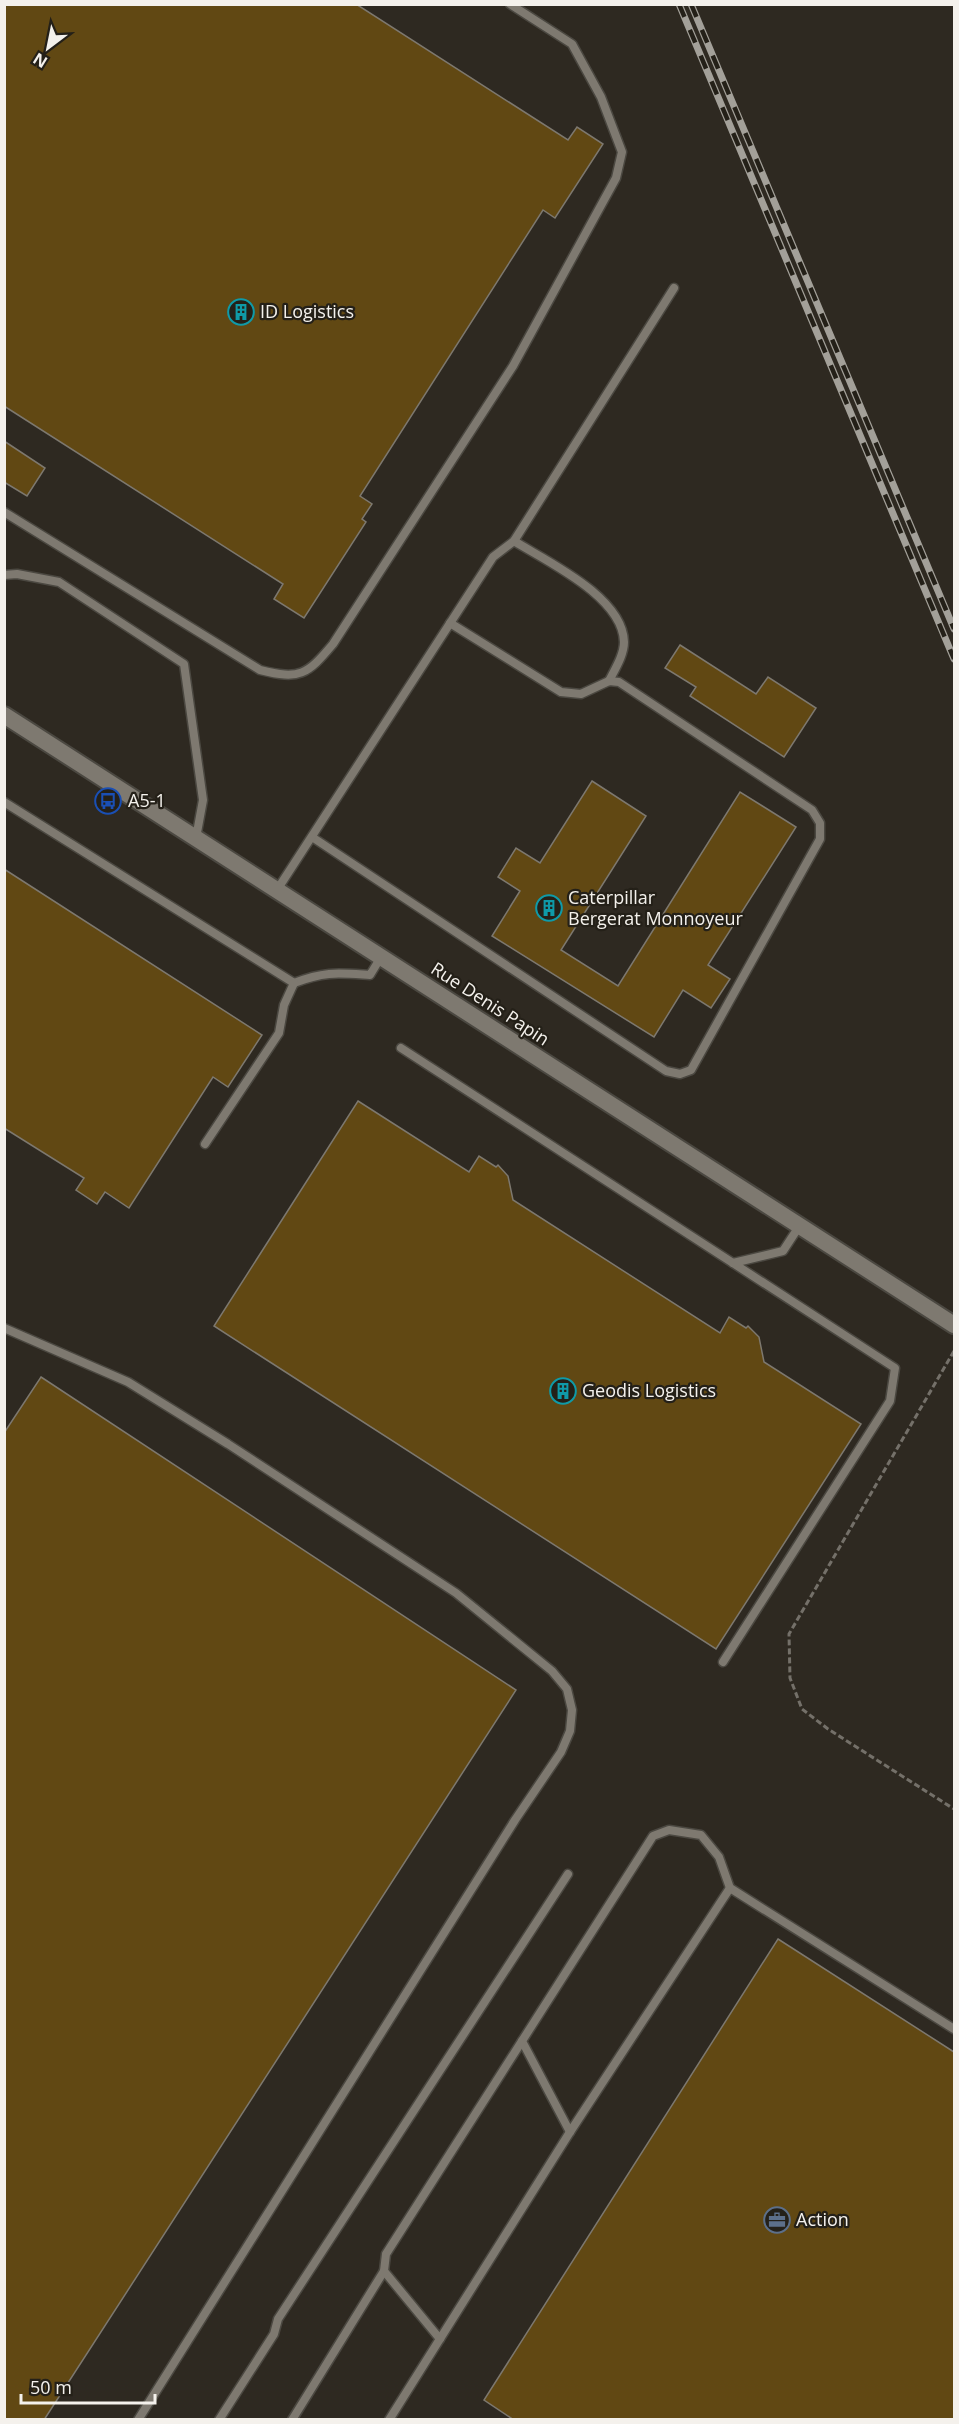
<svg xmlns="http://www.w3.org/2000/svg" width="959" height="2424" font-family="'Open Sans',sans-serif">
<rect width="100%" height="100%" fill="#2e2921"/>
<g fill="#614813" stroke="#7d786f" stroke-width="1.5">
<path d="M 4,4 L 356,4 L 568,140 L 577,127 L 603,144 L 555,218 L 543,210 L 360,496 L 372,504 L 362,519 L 366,522 L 304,618 L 274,599 L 283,584 L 4,406 Z"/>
<path d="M 4,441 L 45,468 L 27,496 L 4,482 Z"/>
<path d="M 680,645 L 756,694 L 768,677 L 816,708 L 784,757 L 690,696 L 696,687 L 665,668 Z"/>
<path d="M 592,781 L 646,816 L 561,950 L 618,986 L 740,792 L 796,827 L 708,965 L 730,979 L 711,1008 L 683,990 L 654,1037 L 492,936 L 520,891 L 498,877 L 516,848 L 540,863 Z"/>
<path d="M 4,869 L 262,1035 L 228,1087 L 213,1077 L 129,1208 L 105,1192 L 97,1204 L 76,1190 L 84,1178 L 4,1128 Z"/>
<path d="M 358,1101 L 469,1172 L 479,1156 L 496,1167 L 498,1165 L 508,1176 L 513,1200 L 720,1333 L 729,1317 L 746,1328 L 748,1326 L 759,1337 L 764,1362 L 861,1424 L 716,1649 L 214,1326 Z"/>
<path d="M 41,1377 L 516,1690 L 44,2420 L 4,2420 L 4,1433 Z"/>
<path d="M 778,1939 L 954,2052 L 954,2420 L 514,2420 L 484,2400 Z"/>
</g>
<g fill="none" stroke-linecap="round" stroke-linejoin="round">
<g stroke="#4b4841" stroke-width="11">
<g id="lane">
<path d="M 4,512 L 260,670 C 300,680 307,675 333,644 L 513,366 L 616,178 L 622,152 L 601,97 L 572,44 L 510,4"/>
<path d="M 514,541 C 548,562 623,597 624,642 C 624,655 615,669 609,681"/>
<path d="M 4,575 L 17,574 L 59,582 L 184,664 L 203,800 L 196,838"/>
<path d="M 4,802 L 294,983 C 325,971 338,973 370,975 L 381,957"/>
<path d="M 312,837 L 666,1071 L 680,1074 L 691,1070 L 820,839 L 820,823 L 812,810 L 619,682 L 609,681 L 581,694 L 561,692 L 450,623"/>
<path d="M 277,890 L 493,557 L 514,541 L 674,288"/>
<path d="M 401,1048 L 895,1368 L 890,1401 L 723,1662"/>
<path d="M 205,1144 L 279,1033 L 284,1005 L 294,983"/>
<path d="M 733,1263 L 783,1251 L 800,1225"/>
<path d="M 4,1328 L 128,1382 L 228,1444 L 456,1593 L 552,1671 L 567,1689 L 572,1710 L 570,1731 L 561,1752 L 515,1820 L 138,2420"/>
<path d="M 570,2132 L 522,2041 L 653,1836 L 669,1830 L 701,1835 L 719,1857 L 730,1888 L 954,2029"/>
<path d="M 440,2339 L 384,2271 L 386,2254 L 522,2041"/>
<path d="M 219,2420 L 274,2334 L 278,2319 L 568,1874"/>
<path d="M 292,2420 L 384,2271"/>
<path d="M 389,2420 L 570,2132 L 730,1888"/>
</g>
</g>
<g stroke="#4b4841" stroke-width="20">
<path id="street" d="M 4,715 L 954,1325"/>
</g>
<path stroke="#747069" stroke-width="3" stroke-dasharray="6 3" stroke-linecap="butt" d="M 954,1351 L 789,1634 L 790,1678 L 802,1709 L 828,1729 L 954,1809"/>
<use href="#lane" stroke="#7e7970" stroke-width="8"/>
<use href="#street" stroke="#7e7970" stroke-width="16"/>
<g stroke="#a3a099" stroke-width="7">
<g id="rail">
<path d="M 679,4 L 954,659"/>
<path d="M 691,4 L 954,629"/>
</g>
</g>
<use href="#rail" stroke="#242018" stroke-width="4.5" stroke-dasharray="14" stroke-linecap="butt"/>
</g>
<defs>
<g id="building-ring" transform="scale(1.35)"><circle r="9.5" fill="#242018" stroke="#0f9aa8" stroke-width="1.5"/><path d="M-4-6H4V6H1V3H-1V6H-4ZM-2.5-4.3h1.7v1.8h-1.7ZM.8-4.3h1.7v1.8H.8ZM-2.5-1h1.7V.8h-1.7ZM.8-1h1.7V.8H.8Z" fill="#0f9aa8"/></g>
<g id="bus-ring" transform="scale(1.35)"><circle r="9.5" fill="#242018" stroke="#1a4fb4" stroke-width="1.5"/><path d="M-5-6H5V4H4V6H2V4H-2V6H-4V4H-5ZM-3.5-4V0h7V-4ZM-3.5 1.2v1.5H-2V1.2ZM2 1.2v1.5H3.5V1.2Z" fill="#1a4fb4"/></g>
<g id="office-ring" transform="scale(1.35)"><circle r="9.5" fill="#242018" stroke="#5c6f8a" stroke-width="1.5"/><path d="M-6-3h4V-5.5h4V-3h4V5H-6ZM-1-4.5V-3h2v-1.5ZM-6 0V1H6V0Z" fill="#5c6f8a"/></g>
</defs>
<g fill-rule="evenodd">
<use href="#building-ring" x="241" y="312"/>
<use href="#bus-ring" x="108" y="801"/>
<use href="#building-ring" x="549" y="908"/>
<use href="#building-ring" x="563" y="1391"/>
<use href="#office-ring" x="777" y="2220"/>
</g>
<g text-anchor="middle" stroke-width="4.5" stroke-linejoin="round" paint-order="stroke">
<g font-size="18" fill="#f4f1ec" stroke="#242018" text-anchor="start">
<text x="260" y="318">ID Logistics</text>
<text x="128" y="807">A5-1</text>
<text x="568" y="904">Caterpillar<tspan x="568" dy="21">Bergerat Monnoyeur</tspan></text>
<text x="582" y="1397">Geodis Logistics</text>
<text x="796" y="2226">Action</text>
</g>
<g font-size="18" fill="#f4f1ec" stroke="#242018">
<text transform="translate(490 1004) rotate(33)" y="6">Rue Denis Papin</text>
</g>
</g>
<rect width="959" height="2424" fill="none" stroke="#f4f1ec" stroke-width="12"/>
<g transform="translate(48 48) rotate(212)" stroke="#242018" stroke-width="4.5" paint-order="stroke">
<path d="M0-4.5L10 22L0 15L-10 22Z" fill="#f4f1ec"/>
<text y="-9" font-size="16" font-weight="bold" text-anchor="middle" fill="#f4f1ec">N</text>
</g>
<path d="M21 2394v9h134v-9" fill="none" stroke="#f4f1ec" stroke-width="3"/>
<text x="30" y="2394" font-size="18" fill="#f4f1ec" stroke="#242018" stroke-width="4.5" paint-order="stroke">50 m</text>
</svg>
